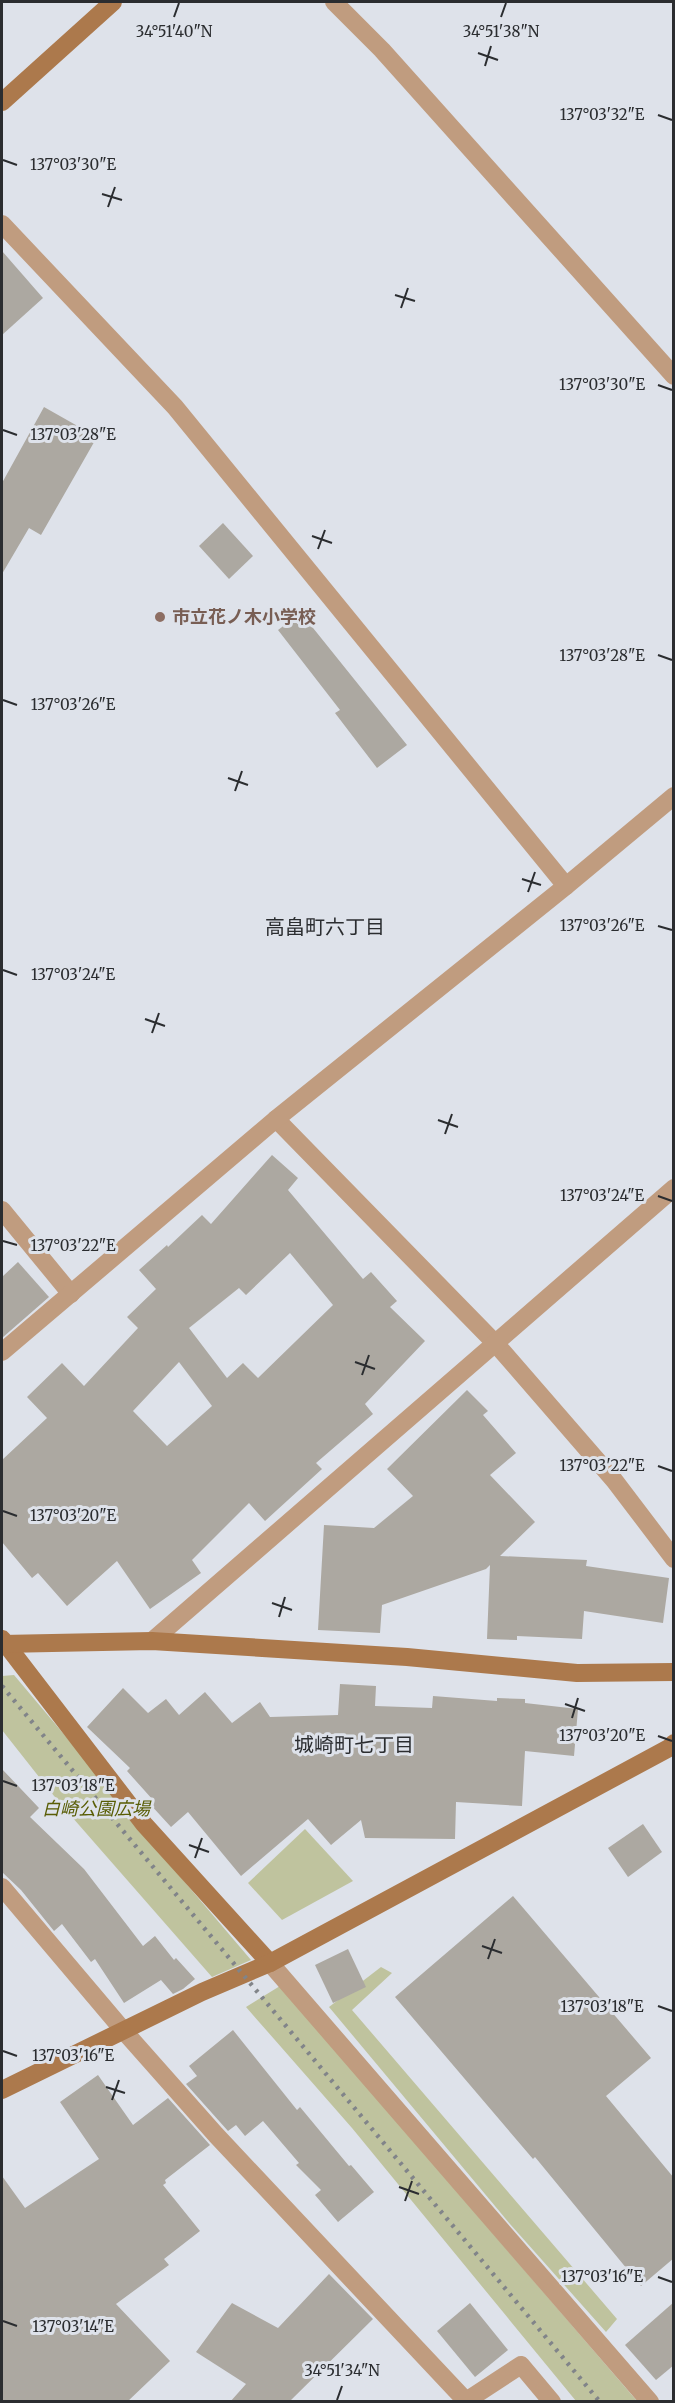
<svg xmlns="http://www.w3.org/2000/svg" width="675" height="2403" font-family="Merriweather,'Noto Sans JP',serif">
<rect width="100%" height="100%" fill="#dee2ea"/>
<g fill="#bfc39e">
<path d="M 14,1675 L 179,1871 L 177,1873 L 251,1960 L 212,1977 L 58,1801 L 2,1730 L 2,1676 Z"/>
<path d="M 305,1829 L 353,1881 L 282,1920 L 248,1883 Z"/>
<path d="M 381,1967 L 392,1973 L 352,2010 L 617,2319 L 606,2332 L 510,2224 L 329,2007 Z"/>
<path d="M 280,1986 L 637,2401 L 576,2401 L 352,2128 L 246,2007 Z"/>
</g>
<g fill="#aca8a1" fill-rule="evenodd">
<path d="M 2,251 L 43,298 L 2,335 Z"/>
<path d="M 44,407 L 97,437 L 41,535 L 29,528 L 2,574 L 2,483 Z"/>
<path d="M 223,523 L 253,556 L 229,579 L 199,546 Z"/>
<path d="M 301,613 L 407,745 L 377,768 L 335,713 L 340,710 L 278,630 Z"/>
<path d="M 272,1155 L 298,1178 L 288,1190 L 363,1279 L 371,1272 L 397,1301 L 390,1307 L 425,1341 L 365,1404 L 373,1414 L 316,1463 L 322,1469 L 265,1521 L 249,1503 L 192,1560 L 201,1573 L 150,1609 L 117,1561 L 67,1606 L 38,1573 L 32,1578 L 2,1542 L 2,1460 L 47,1418 L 27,1397 L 62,1363 L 84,1386 L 138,1328 L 127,1317 L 156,1289 L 139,1270 L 167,1245 L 168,1247 L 202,1215 L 211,1224 ZM 290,1253 L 333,1305 L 258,1378 L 243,1363 L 227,1378 L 189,1328 L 239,1288 L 246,1295 ZM 179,1362 L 212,1406 L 167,1446 L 133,1411 Z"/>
<path d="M 18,1262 L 49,1297 L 2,1338 L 2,1277 Z"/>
<path d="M 467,1390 L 488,1411 L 483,1415 L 516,1453 L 490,1475 L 535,1522 L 500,1556 L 587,1560 L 586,1566 L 669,1578 L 663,1623 L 584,1611 L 582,1639 L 517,1636 L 517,1640 L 487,1639 L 490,1565 L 486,1569 L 382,1605 L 380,1633 L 318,1630 L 324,1525 L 374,1528 L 413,1496 L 387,1469 Z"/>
<path d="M 340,1684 L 376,1686 L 375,1706 L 432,1708 L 433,1696 L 497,1701 L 497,1698 L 525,1699 L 525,1703 L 578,1709 L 574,1756 L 525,1751 L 522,1806 L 456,1802 L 455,1839 L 365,1838 L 361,1820 L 331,1845 L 308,1819 L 241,1876 L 188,1812 L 171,1827 L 149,1803 L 153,1800 L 127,1771 L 130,1768 L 87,1727 L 123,1688 L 148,1713 L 166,1699 L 179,1715 L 205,1692 L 232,1723 L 260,1702 L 270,1717 L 338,1715 Z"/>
<path d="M 2,1769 L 39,1808 L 30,1817 L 84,1869 L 143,1946 L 155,1936 L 174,1960 L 176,1958 L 195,1979 L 183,1989 L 173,1994 L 161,1980 L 124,2003 L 95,1959 L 91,1962 L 62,1924 L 54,1931 L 21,1890 L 2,1872 Z"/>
<path d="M 643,1824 L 662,1852 L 628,1877 L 608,1848 Z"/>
<path d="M 513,1896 L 651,2058 L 606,2096 L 674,2178 L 674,2258 L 641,2286 L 535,2157 L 533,2159 L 395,1997 Z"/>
<path d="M 348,1949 L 366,1987 L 333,2003 L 315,1965 Z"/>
<path d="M 233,2030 L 297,2110 L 300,2107 L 349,2166 L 351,2165 L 374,2192 L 338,2222 L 315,2195 L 321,2190 L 296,2165 L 299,2163 L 263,2121 L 245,2136 L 236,2125 L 228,2131 L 186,2084 L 197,2076 L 189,2066 Z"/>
<path d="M 98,2075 L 133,2125 L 168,2098 L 210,2145 L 165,2180 L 166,2183 L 163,2185 L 200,2231 L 164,2259 L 169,2265 L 116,2304 L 170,2361 L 127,2402 L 2,2402 L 2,2176 L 25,2208 L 99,2159 L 60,2102 Z"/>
<path d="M 329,2274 L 373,2319 L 289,2402 L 230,2402 L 246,2384 L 196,2352 L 232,2303 L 278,2328 Z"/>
<path d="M 674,2302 L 674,2365 L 656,2380 L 625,2345 Z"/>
<path d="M 470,2303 L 508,2350 L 475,2377 L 437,2331 Z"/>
</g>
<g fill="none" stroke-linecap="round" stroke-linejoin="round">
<g stroke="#c09c7f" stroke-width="18">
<path d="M 334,2 L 382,50 L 674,376"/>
<path d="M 2,224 L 175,407 L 566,886"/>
<path d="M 276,1119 L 496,1344 L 614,1480 L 674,1559"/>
<path d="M 2,1210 L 71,1294"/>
<path d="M 2,1352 L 276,1119 L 566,886 L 674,796"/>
<path d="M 152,1641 L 674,1188"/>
<path d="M 2,1887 L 123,2030 L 216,2135 L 466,2401 L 521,2365 L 552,2402"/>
<path d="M 270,1963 L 650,2402"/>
</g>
<g stroke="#ac794c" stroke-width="18">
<path d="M 2,102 L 113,2"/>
<path d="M 2,1639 L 144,1824 L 270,1963"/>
<path d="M 2,1644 L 152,1641 L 407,1657 L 577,1673 L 674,1672"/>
<path d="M 2,2090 L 202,1992 L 270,1963 L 669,1748 L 674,1743"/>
</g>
<path stroke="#818489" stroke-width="4.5" stroke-dasharray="3 6" stroke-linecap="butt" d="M 2,1686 L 600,2402"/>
</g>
<path fill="none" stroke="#2b2d30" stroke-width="2" d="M 174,17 L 179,3M 501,17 L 506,3M 478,53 L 498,60M 485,66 L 491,46M 658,115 L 672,120M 3,160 L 17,165M 102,194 L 122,200M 108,207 L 115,187M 395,295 L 415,301M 401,308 L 408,288M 658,385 L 672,390M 3,430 L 17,435M 312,536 L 332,543M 318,549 L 325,530M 658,655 L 672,660M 3,700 L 17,705M 228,778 L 248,785M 235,791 L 242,771M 522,879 L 541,885M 528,892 L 535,872M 658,926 L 672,930M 3,970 L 17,975M 145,1019 L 165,1026M 152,1033 L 159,1013M 438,1120 L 458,1127M 445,1134 L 452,1114M 658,1196 L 672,1201M 3,1241 L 17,1245M 355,1362 L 375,1369M 362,1375 L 369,1355M 658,1466 L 672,1471M 3,1511 L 17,1516M 272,1603 L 292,1610M 279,1617 L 285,1597M 565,1704 L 585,1711M 572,1718 L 578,1698M 658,1736 L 672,1741M 3,1781 L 17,1786M 189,1845 L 209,1852M 195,1858 L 202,1838M 482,1946 L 502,1953M 488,1959 L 495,1939M 658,2006 L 672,2011M 3,2051 L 17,2056M 106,2087 L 125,2093M 112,2100 L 119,2080M 399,2187 L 419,2194M 405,2201 L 412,2181M 658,2277 L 672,2282M 3,2321 L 17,2326M 337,2400 L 342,2386"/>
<circle fill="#8d6e63" stroke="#dee2ea" stroke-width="2" cx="160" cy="617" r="6"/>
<g text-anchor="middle" stroke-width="6" stroke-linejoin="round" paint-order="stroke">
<g font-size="18" font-weight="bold" fill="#785e54" stroke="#dee2ea" text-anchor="start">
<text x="172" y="623">市立花ノ木小学校</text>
</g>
<g font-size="18" font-style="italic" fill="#595d05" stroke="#dee2ea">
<text x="96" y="1815">白崎公園広場</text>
</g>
<g font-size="20" fill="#2b2d30" stroke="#dee2ea">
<text x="325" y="934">高畠町六丁目</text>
<text x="354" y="1752">城崎町七丁目</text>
</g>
</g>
<g font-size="15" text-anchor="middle" fill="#2b2d30" stroke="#dee2ea" stroke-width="6" stroke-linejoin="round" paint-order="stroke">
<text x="174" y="37">34°51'40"N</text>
<text x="501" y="37">34°51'38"N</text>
<text x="602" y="120">137°03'32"E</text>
<text x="73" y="170">137°03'30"E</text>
<text x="602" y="390">137°03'30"E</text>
<text x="73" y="440">137°03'28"E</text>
<text x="602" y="661">137°03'28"E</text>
<text x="73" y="710">137°03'26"E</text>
<text x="602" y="931">137°03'26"E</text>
<text x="73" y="980">137°03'24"E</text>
<text x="602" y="1201">137°03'24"E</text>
<text x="73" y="1251">137°03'22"E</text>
<text x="602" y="1471">137°03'22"E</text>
<text x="73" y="1521">137°03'20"E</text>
<text x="602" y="1741">137°03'20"E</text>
<text x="73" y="1791">137°03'18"E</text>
<text x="602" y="2012">137°03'18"E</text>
<text x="73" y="2061">137°03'16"E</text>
<text x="602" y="2282">137°03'16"E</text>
<text x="73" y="2332">137°03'14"E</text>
<text x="342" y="2376">34°51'34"N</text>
</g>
<rect width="675" height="2403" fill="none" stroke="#2b2d30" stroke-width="6"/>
</svg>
